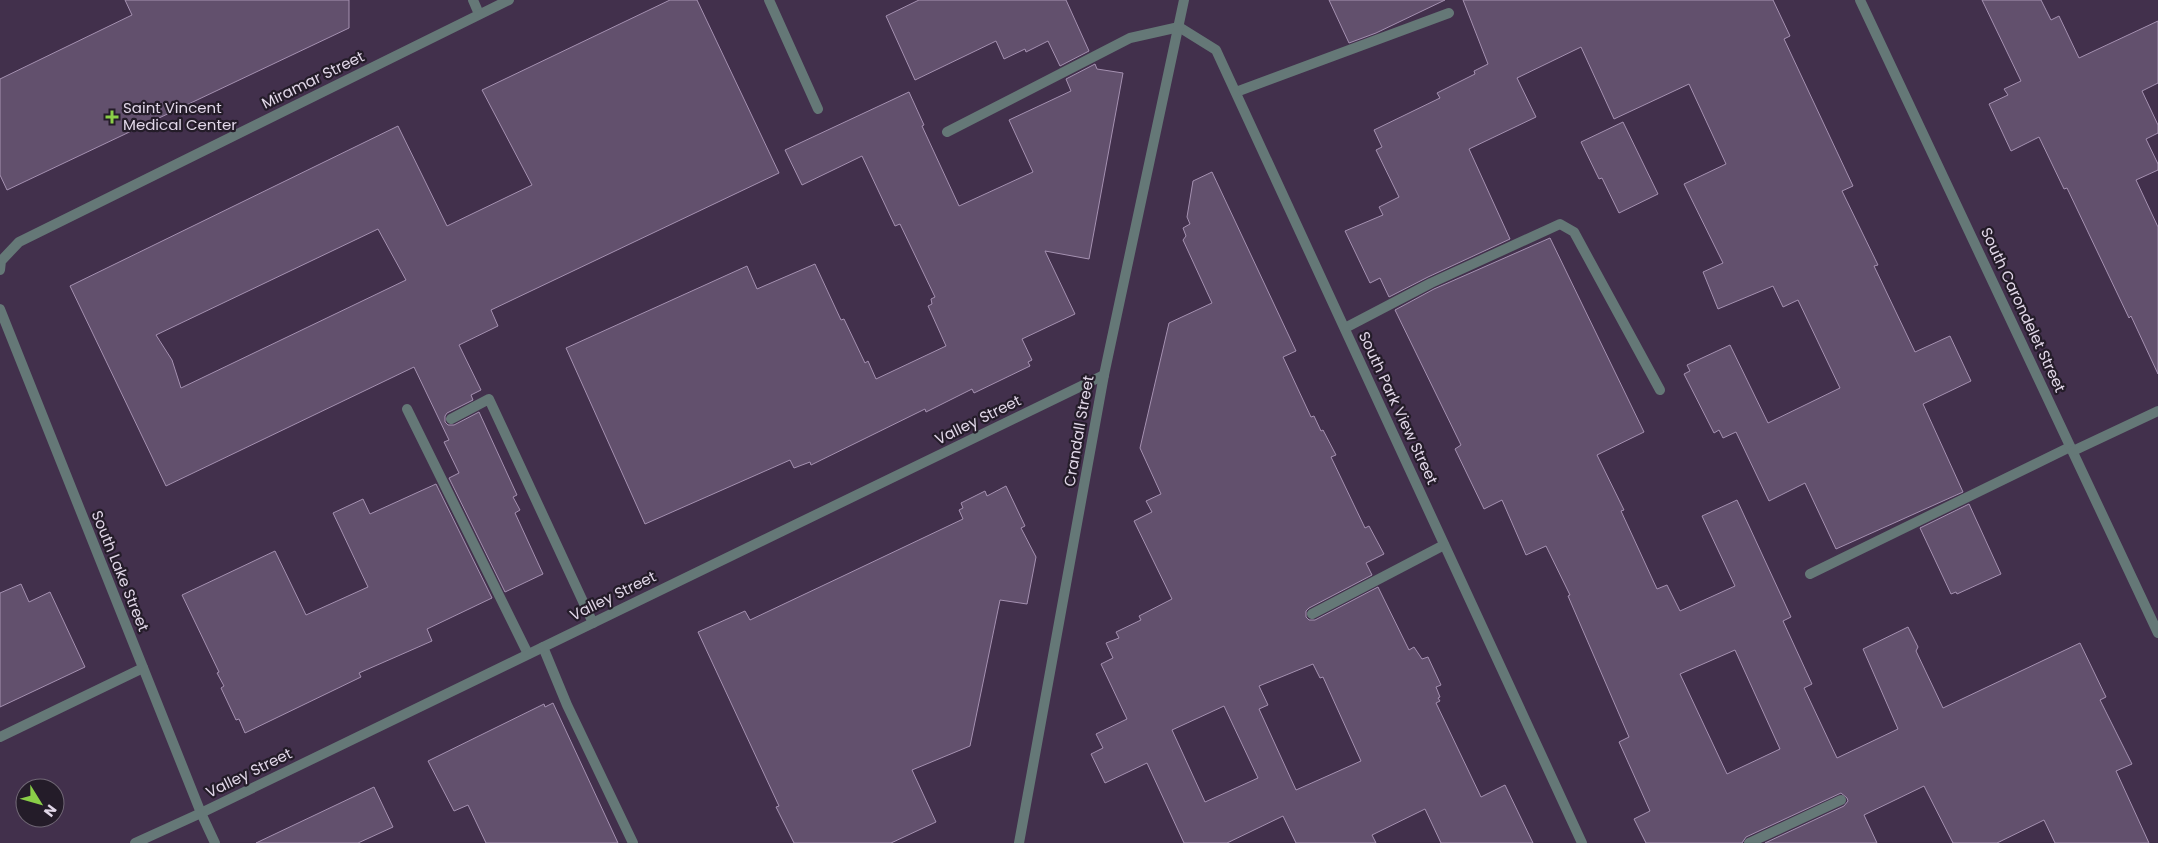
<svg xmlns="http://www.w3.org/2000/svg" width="2158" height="843" font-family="Poppins,sans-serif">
<rect width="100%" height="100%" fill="#42304c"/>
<g fill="#62506d" stroke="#a591b1" fill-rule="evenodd">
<path d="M 125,0 L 349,0 L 349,28 L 7,190 L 0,175 L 0,79 L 132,15 Z"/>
<path d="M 670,0 L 697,0 L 779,173 L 491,310 L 498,326 L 459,345 L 481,390 L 471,395 L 473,400 L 447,413 L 445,416 L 445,422 L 448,425 L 454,425 L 479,412 L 517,495 L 513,497 L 520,510 L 515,513 L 543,574 L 505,592 L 449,478 L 459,473 L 444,442 L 449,440 L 414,367 L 166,486 L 70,286 L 398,126 L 447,226 L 532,185 L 482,90 ZM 378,229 L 406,280 L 181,388 L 172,360 L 156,335 Z"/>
<path d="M 919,0 L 1066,0 L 1089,51 L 1060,66 L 1048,41 L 1026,52 L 1025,49 L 1004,59 L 996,41 L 915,80 L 886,16 Z"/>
<path d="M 1329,0 L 1445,0 L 1376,33 L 1349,43 Z"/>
<path d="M 1463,0 L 1773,0 L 1790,36 L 1784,39 L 1853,186 L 1842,191 L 1878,265 L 1874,266 L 1915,352 L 1950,336 L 1971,381 L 1923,404 L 1963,492 L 1836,549 L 1805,483 L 1769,501 L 1736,432 L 1723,438 L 1719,430 L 1714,433 L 1684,374 L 1690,371 L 1687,365 L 1730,345 L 1768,423 L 1840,388 L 1798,300 L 1783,307 L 1773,286 L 1718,309 L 1703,272 L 1723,263 L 1684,184 L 1726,164 L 1689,84 L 1614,119 L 1581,47 L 1517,78 L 1536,117 L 1469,149 L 1510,239 L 1428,277 L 1389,297 L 1380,278 L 1370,283 L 1345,231 L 1383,215 L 1379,207 L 1399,197 L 1376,150 L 1382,147 L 1374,130 L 1440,98 L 1437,93 L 1475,74 L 1474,71 L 1488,64 Z"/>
<path d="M 1982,0 L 2041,0 L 2051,20 L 2059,16 L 2079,58 L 2158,21 L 2158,83 L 2142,91 L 2158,125 L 2158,133 L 2146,139 L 2158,164 L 2158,170 L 2136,180 L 2158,227 L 2158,374 L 2131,316 L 2129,318 L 2067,188 L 2064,189 L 2039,137 L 2011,151 L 1989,104 L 2008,95 L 2004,89 L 2021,81 Z"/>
<path d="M 1095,64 L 1097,69 L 1123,73 L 1089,259 L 1045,251 L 1075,314 L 1022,339 L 1032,360 L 1028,362 L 1030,366 L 974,393 L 972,389 L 926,412 L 925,409 L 811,465 L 810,462 L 794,468 L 790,460 L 645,524 L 566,348 L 747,266 L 757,289 L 815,264 L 841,320 L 844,319 L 865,363 L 868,361 L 876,379 L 946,346 L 928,306 L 932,304 L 931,299 L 935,297 L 900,224 L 895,226 L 862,156 L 802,185 L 785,150 L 909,92 L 924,125 L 922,126 L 959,206 L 1033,172 L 1009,120 L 1071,91 L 1066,79 Z"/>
<path d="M 1623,122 L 1658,194 L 1619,213 L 1602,178 L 1599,179 L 1581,142 Z"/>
<path d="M 1212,172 L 1296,351 L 1283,357 L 1311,417 L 1314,416 L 1321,431 L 1323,430 L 1336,455 L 1331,457 L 1365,528 L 1369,526 L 1384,554 L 1366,563 L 1372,575 L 1309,608 L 1306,611 L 1306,617 L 1309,620 L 1315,620 L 1378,587 L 1409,650 L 1414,647 L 1422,659 L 1428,657 L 1441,685 L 1436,687 L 1440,697 L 1438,698 L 1440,701 L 1436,703 L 1481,797 L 1505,785 L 1533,843 L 1441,843 L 1425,809 L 1372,835 L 1376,843 L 1296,843 L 1283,816 L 1227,843 L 1184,843 L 1147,763 L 1105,783 L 1091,754 L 1103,748 L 1096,734 L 1127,719 L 1101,664 L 1113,658 L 1106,643 L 1119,638 L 1116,632 L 1141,620 L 1139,616 L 1172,599 L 1134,521 L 1152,512 L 1146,501 L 1161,494 L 1140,448 L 1169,323 L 1212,303 L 1183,240 L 1186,236 L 1183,228 L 1190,224 L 1187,217 L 1193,181 ZM 1313,664 L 1320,678 L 1323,677 L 1361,761 L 1296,790 L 1259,709 L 1268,705 L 1259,686 ZM 1224,706 L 1258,778 L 1205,802 L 1172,730 Z"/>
<path d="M 1550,238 L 1644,432 L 1597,455 L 1624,510 L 1621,511 L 1657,589 L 1667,585 L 1680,611 L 1735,586 L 1702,516 L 1737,500 L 1791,617 L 1783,621 L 1812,684 L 1804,688 L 1837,758 L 1898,729 L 1863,649 L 1908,627 L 1918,647 L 1916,651 L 1943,708 L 2080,643 L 2106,697 L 2100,700 L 2132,764 L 2116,771 L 2149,843 L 2055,843 L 2044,820 L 1997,843 L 1953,843 L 1924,786 L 1864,815 L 1877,843 L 1765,843 L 1844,806 L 1848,801 L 1847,798 L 1841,793 L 1746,837 L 1742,843 L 1646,843 L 1634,819 L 1650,811 L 1619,742 L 1629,737 L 1568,596 L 1570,595 L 1546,546 L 1526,555 L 1502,500 L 1484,509 L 1455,449 L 1461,445 L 1395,310 L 1434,289 ZM 1735,650 L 1780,749 L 1727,774 L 1680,674 Z"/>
<path d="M 436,484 L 492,598 L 427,629 L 432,641 L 359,673 L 361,677 L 245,733 L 239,719 L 236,720 L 221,688 L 224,686 L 217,673 L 219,672 L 182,595 L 275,551 L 306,615 L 368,587 L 333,513 L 363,499 L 370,514 Z"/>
<path d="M 1006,486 L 1025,526 L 1021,528 L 1036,557 L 1027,604 L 1000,600 L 970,746 L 912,770 L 936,822 L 891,843 L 794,843 L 776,807 L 779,806 L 698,632 L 745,611 L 750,620 L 841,577 L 963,519 L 959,510 L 963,508 L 961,503 L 985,491 L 987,496 Z"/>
<path d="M 1969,504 L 2001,574 L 1957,594 L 1956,592 L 1951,594 L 1920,528 Z"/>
<path d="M 21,584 L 29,602 L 50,592 L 85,667 L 0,707 L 0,593 Z"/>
<path d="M 553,703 L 618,843 L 486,843 L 468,805 L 454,811 L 428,761 L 544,704 L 545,707 Z"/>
<path d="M 374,787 L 393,827 L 358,843 L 256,843 Z"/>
</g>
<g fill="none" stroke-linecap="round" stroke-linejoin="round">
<g stroke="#657877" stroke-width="10">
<path d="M 769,0 L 818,109"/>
<path d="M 1236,92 L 1449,13"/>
<path d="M 947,132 L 1130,38 L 1179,27"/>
<path d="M 1345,328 L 1431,283 L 1560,224 L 1574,232 L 1660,390"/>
<path d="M 407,409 L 528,654"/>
<path d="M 451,419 L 489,399 L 593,623"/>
<path d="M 1810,574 L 2070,447"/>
<path d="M 1312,614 L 1444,545"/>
<path d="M 543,647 L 567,705 L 633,843"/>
<path d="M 0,737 L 143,668"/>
<path d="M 1749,843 L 1841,800"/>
</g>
<g stroke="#657877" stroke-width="10">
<path d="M 473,0 L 479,14"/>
<path d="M 1860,0 L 2158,633"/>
<path d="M 1179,27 L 1216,50 L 1582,843"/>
<path d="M 0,270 L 1,261 L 19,242 L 509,0"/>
<path d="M 0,309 L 201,813 L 215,843"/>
<path d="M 2073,451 L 2158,411"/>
<path d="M 135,843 L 201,813 L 1104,375"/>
<path d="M 1019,843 L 1104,375 L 1184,0"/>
</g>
</g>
<path fill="#8ace48" stroke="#241c29" stroke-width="2" d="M109.5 109.5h5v5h5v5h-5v5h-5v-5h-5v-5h5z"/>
<g text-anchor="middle" stroke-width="4.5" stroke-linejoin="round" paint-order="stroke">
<g font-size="15" fill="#e1d7e8" stroke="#241c29">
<text transform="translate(313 80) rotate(-26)" y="5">Miramar Street</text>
<text transform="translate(2023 310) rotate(65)" y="5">South Carondelet Street</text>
<text transform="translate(1398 408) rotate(65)" y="5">South Park View Street</text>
<text transform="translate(978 420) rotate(-26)" y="5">Valley Street</text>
<text transform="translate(1079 431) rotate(-80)" y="5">Crandall Street</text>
<text transform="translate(120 571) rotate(68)" y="5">South Lake Street</text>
<text transform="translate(613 596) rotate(-26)" y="5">Valley Street</text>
<text transform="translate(249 773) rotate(-26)" y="5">Valley Street</text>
</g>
<g font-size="15" fill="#e1d7e8" stroke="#241c29" text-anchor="start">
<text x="123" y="113">Saint Vincent<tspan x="123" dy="17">Medical Center</tspan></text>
</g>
</g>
<g transform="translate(40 803) rotate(127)"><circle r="24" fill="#241c29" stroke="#706775"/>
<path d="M0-4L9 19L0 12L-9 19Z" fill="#8ace48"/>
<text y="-8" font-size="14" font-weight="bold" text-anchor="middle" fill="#e1d7e8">N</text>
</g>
</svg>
